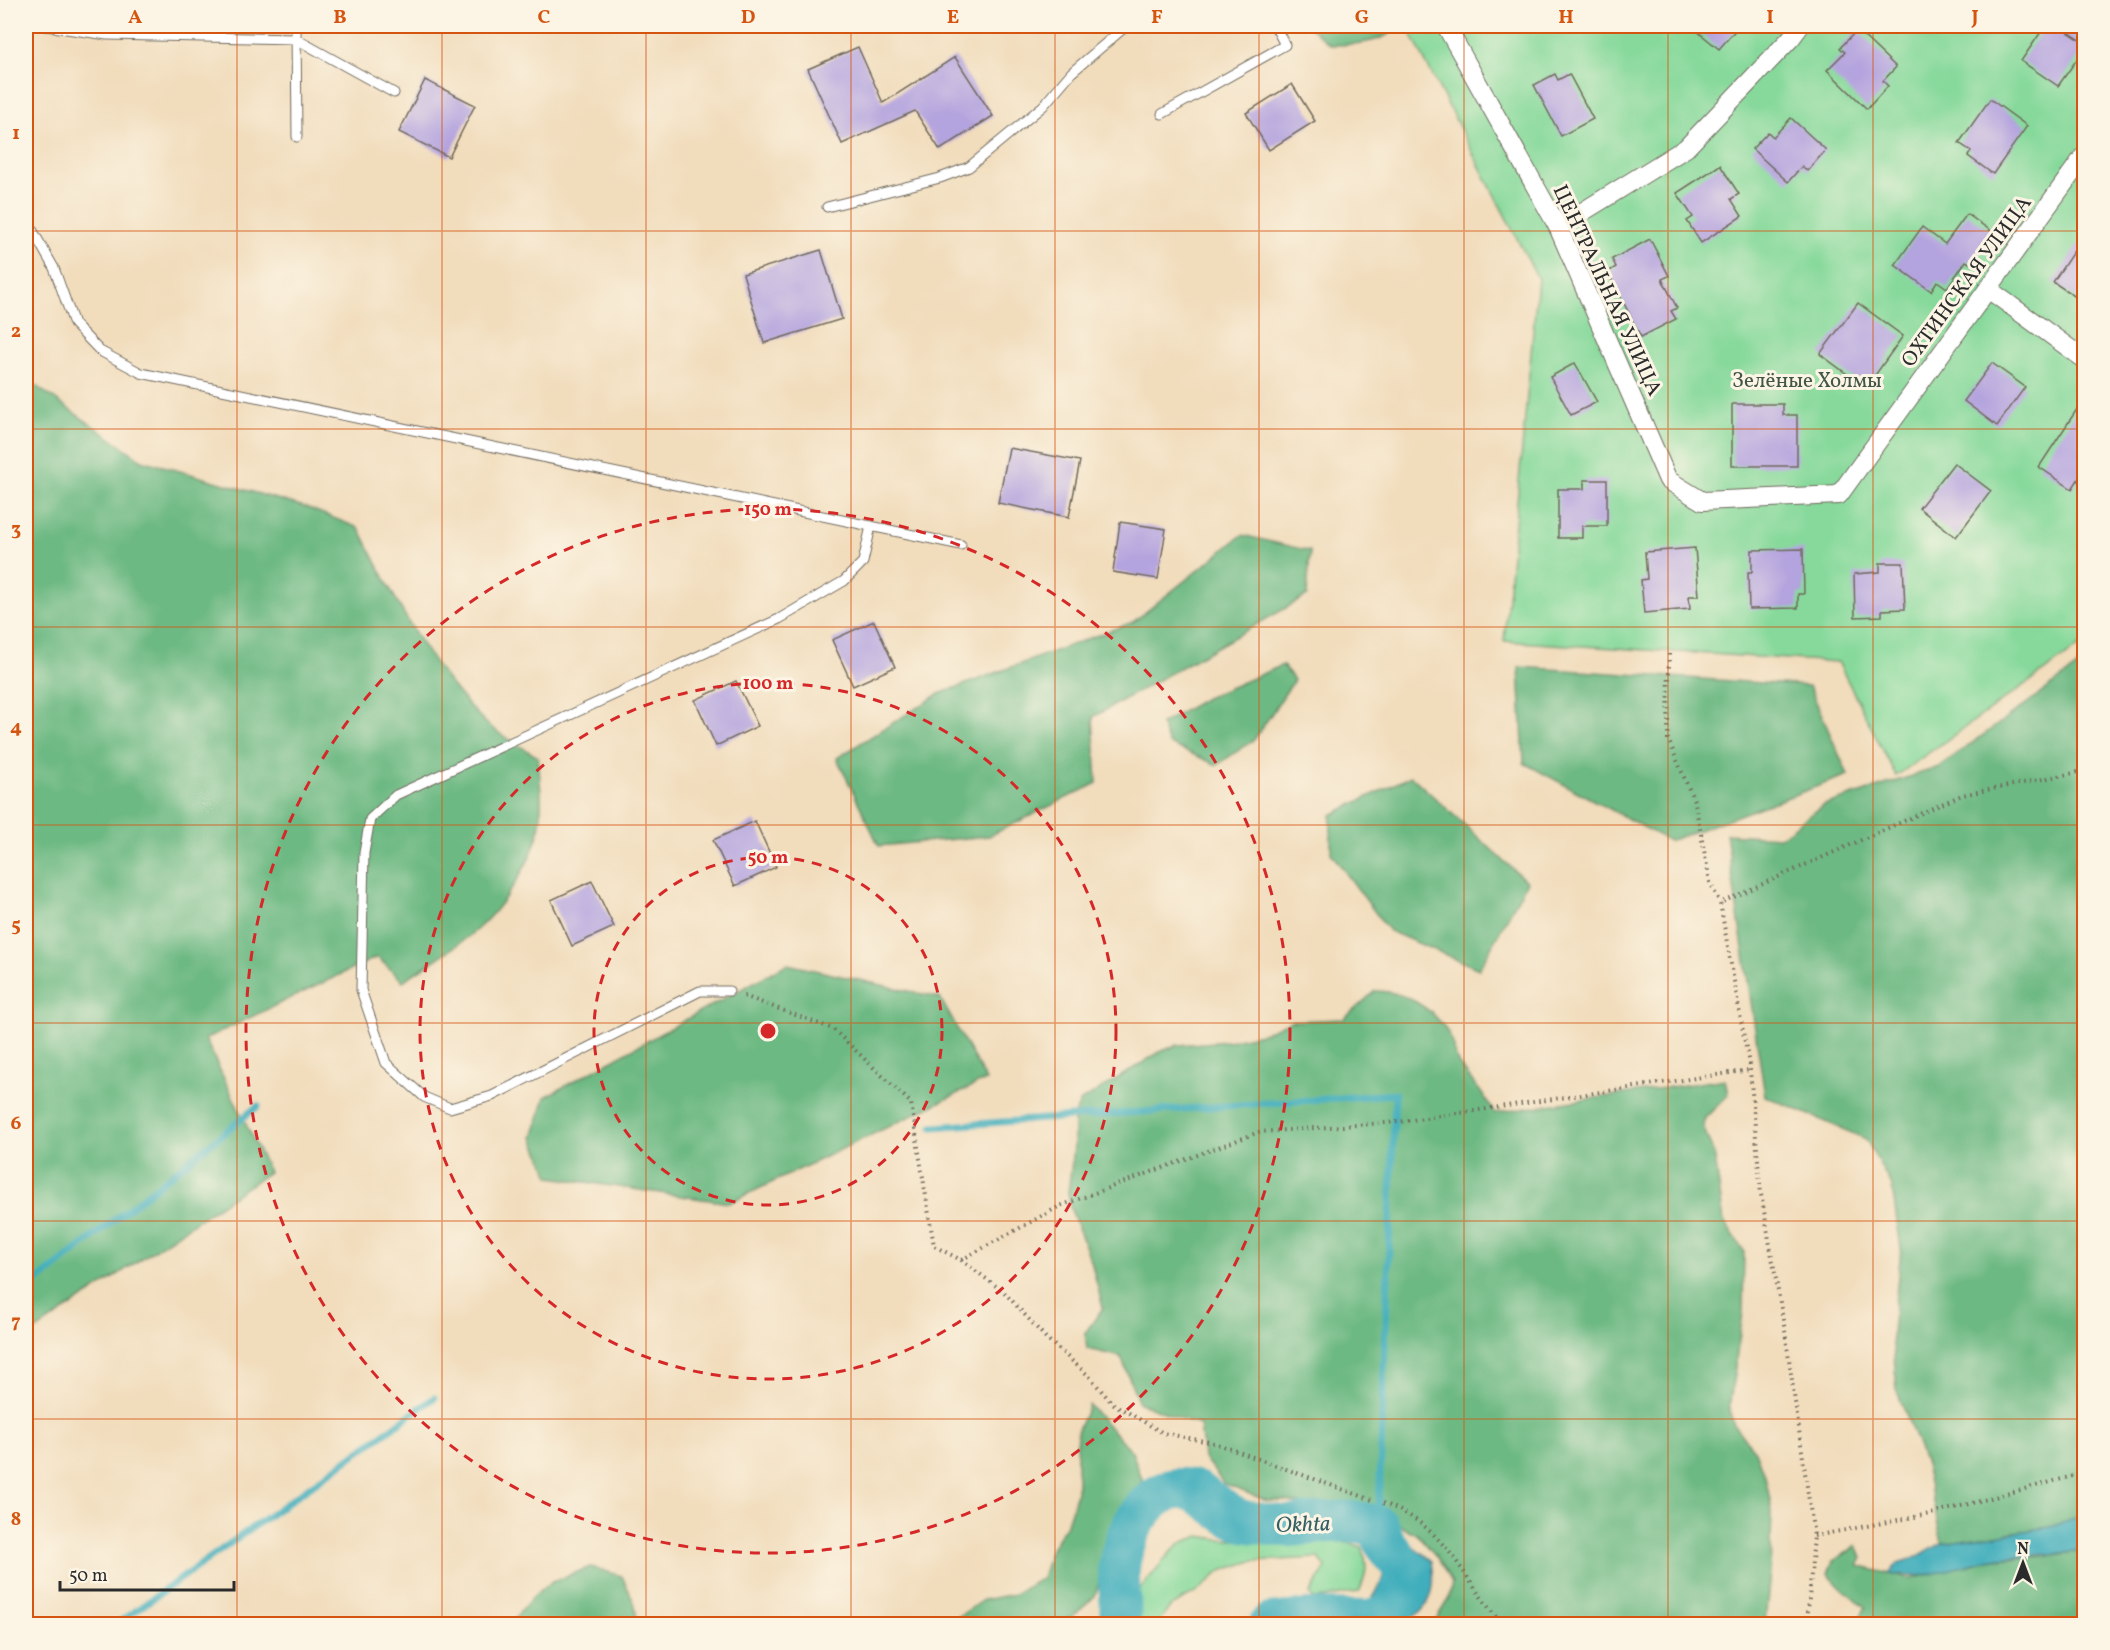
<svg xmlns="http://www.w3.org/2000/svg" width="2110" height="1650" font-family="Vollkorn,serif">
<rect width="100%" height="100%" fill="#fcf5e5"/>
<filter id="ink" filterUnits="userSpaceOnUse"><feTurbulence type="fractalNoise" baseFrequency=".0167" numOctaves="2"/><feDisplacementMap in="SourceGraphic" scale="12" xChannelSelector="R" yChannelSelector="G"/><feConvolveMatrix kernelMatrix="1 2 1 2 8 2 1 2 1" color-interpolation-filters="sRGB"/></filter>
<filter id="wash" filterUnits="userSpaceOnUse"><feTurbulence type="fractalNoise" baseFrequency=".008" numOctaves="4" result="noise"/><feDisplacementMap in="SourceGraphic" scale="24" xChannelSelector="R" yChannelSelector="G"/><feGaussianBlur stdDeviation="1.35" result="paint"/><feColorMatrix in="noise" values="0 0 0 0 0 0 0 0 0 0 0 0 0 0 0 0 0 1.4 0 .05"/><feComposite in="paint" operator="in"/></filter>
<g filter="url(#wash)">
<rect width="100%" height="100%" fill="#f1dcbb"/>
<g fill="#87d99b" stroke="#598263" stroke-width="1.5">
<path d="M 1407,26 L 2084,26 L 2084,643 L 1896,776 L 1838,662 L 1504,641 L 1538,279 Z"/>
<path d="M 1200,1536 C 1254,1548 1309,1528 1362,1547 C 1368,1564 1367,1575 1359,1592 C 1343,1593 1330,1599 1313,1599 L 1310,1594 L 1326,1567 L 1319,1558 L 1252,1561 L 1221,1571 L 1197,1592 L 1170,1607 L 1157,1624 L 1126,1624 L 1125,1616 L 1130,1601 L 1170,1553 L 1183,1542 Z"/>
</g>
<g fill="#6db983" stroke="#4c7257" stroke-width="1.5">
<path d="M 1308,26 L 1398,26 C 1386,43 1350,45 1331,45 Z"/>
<path d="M 26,379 L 142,460 L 308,508 L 359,528 C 393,596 428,667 484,721 C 498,735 521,746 538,757 C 540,782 544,809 538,835 C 529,867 500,910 475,931 C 453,950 426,965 403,981 L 377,957 L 205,1039 L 269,1172 L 26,1337 Z"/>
<path d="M 1242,535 L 1310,551 L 1307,596 L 1093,717 L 1097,783 L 989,836 L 879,846 L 837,758 L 939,694 L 1133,622 Z"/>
<path d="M 2084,662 L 2084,1515 L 2051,1527 L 1942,1543 L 1925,1464 L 1897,1391 L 1892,1332 L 1901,1249 L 1892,1187 L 1866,1139 L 1765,1096 L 1726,834 L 1780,837 L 1824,805 L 1939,767 Z"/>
<path d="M 1283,665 L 1294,680 L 1254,740 L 1217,765 L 1169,744 L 1161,724 L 1206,698 Z"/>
<path d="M 1519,667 L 1809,686 L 1848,775 L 1669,841 L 1524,763 Z"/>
<path d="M 1411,776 L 1527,882 L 1479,969 L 1389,931 L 1331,853 L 1331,815 Z"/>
<path d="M 787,964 L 940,998 L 986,1080 L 729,1203 L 550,1177 L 533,1138 L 545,1097 Z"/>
<path d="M 1375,991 C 1402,990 1434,1008 1448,1033 C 1454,1042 1453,1055 1459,1064 C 1471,1081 1485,1094 1494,1113 L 1725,1079 L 1728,1095 L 1705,1118 L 1703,1126 L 1715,1158 L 1724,1222 L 1744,1251 L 1743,1313 L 1729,1408 L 1734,1426 L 1755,1451 L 1766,1480 L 1772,1511 L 1770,1573 L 1765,1624 L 1433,1624 L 1449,1598 L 1452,1583 L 1436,1556 L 1417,1534 L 1376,1514 L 1330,1513 L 1288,1501 L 1267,1501 L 1224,1484 L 1204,1458 L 1200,1425 L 1139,1403 L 1121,1357 L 1087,1349 L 1085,1333 L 1103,1308 L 1091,1261 L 1070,1207 L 1068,1192 L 1074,1147 L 1074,1115 L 1081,1101 L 1163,1050 L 1178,1045 L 1229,1041 L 1261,1034 L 1291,1021 L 1344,1019 Z"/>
<path d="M 1089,1405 L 1132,1452 L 1143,1481 L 1121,1507 L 1095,1596 L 1071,1618 L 1048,1624 L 957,1624 L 958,1617 L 983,1600 L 1015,1594 L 1042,1578 L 1051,1549 L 1067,1523 L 1077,1493 L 1077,1432 Z"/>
<path d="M 1857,1546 L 1862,1558 L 1858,1566 L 1910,1579 L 1994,1559 L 2046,1556 L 2084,1551 L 2084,1624 L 1856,1624 L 1866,1607 L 1842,1589 L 1828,1574 L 1833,1561 Z"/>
<path d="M 591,1567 L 622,1576 L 635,1605 L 637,1624 L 512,1624 C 535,1587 551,1580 591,1567 Z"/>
</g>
<g fill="#3faebc" stroke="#356c74" stroke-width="1.5">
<path d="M 2084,1515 L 2084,1551 C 2054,1555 2023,1554 1993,1559 C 1957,1565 1926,1582 1889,1574 L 1898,1563 L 1920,1556 L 1942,1543 L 2051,1527 Z"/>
<path d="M 1363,1523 C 1388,1527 1413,1545 1432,1561 C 1443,1628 1390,1629 1340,1619 C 1347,1617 1356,1614 1362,1610 C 1374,1600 1388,1575 1384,1560 C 1380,1546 1370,1535 1363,1523 Z"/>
</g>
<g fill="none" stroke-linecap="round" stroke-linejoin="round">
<g stroke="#3faebc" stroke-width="7">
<path d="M 933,1127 L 1395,1094 L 1378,1527"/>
<path d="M 26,1290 L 258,1106"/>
<path d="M 117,1624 L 434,1398"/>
</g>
<path stroke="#3faebc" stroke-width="42" d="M 1119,1624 C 1123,1607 1118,1588 1119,1569 C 1122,1537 1147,1484 1186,1489 C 1207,1491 1224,1520 1250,1522 C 1262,1524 1275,1526 1287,1526 C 1317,1525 1349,1516 1378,1527 L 1383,1539 L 1407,1574 L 1406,1588 L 1392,1611 L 1372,1621 L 1310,1620 L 1270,1624"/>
</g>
<g id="blocks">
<g fill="#b3a3de">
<path d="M 1691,26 L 1739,26 L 1719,49 Z"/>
<path d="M 2045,26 L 2059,26 L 2085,43 L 2085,48 L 2058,86 L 2021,61 Z"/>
<path d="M 1857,30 L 1896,67 L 1883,81 L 1888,86 L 1867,109 L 1827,70 L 1845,52 L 1840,48 Z"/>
<path d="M 858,47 L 883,103 L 955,57 L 993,116 L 940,150 L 915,111 L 842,144 L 808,69 Z"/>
<path d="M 1555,74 L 1558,80 L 1569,74 L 1593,119 L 1561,136 L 1534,85 Z"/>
<path d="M 425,80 L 475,105 L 449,157 L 399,132 Z"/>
<path d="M 1292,84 L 1315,121 L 1269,150 L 1246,113 Z"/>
<path d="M 1990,99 L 2027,126 L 1993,174 L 1968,156 L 1971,151 L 1959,143 Z"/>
<path d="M 1791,118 L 1826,150 L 1807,171 L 1802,166 L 1788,182 L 1752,149 L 1768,132 L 1773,137 Z"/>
<path d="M 1720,165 L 1739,194 L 1731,199 L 1742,216 L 1701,243 L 1687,221 L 1693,217 L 1677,193 Z"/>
<path d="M 1967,214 L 1994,233 L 1971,264 L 1966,261 L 1947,288 L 1937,281 L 1931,291 L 1895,265 L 1922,227 L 1945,244 Z"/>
<path d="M 2085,234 L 2085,303 L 2053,282 Z"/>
<path d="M 1650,239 L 1669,276 L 1662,279 L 1677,308 L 1671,311 L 1676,319 L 1641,337 L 1608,272 L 1616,267 L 1612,259 Z"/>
<path d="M 821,250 L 842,319 L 764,343 L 743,274 Z"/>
<path d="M 1858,303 L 1903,336 L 1866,388 L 1820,354 Z"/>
<path d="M 1575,363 L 1597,402 L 1571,415 L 1550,377 Z"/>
<path d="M 1992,363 L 2025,387 L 1997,426 L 1964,401 Z"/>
<path d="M 2085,397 L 2085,469 L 2072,489 L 2039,467 Z"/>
<path d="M 1732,404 L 1783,404 L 1783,415 L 1797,415 L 1797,466 L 1732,466 Z"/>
<path d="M 1009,448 L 1080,461 L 1069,517 L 998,503 Z"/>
<path d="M 1954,463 L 1991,491 L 1956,537 L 1919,508 Z"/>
<path d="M 1584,480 L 1607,480 L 1607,526 L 1582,526 L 1582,538 L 1558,538 L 1558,489 L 1584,489 Z"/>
<path d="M 1120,522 L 1166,529 L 1158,579 L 1113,572 Z"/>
<path d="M 1695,548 L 1699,596 L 1689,596 L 1690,609 L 1644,613 L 1641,580 L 1647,579 L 1645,552 Z"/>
<path d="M 1803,549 L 1804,594 L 1798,594 L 1798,608 L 1749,609 L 1748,572 L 1752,572 L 1752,550 Z"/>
<path d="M 1880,563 L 1903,563 L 1905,609 L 1882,610 L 1882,616 L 1855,617 L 1854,574 L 1880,572 Z"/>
<path d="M 874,621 L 895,667 L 853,686 L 832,640 Z"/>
<path d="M 736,681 L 758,726 L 716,746 L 695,700 Z"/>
<path d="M 755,821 L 776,867 L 735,886 L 713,840 Z"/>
<path d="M 592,881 L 614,927 L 572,946 L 551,900 Z"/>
</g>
</g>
</g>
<g filter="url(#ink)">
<use href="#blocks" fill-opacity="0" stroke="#70695d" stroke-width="1.5"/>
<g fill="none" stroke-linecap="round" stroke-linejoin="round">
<g stroke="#70695d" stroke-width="11">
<g id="service">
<path d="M 46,26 L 107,35 L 296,39 L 394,93"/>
<path d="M 296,26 L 297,137"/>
<path d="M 1162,114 L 1285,45 L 1275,26"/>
<path d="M 827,207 L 940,178 L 969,167 L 1043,106 L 1071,73 L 1126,26"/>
<path d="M 26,219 L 54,268 L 74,324 L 100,351 L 141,373 L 961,545"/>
<path d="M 729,991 L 700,991 L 492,1096 L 450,1108 L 424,1097 L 386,1063 L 361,990 L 364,853 L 370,819 L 396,795 L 779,619 L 844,581 L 863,562 L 871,526"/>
</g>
</g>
<g stroke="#70695d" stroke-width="20">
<g id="minor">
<path d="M 1446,26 L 1558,227 L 1668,480 L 1702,501 L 1839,495 L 2084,156"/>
<path d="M 1558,227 L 1686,148 L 1791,38 L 1800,26"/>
<path d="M 1988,289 L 2084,359"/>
</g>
</g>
<g stroke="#70695d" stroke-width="4" stroke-dasharray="1.5 4.5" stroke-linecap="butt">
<path d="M 1669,654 L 1668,739 L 1695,803 L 1710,882 L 1720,903"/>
<path d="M 744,996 L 833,1029 L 911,1103 L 934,1246 L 961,1260 L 1060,1206 L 1259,1132 L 1398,1122 L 1750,1070"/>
<path d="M 961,1260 L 1004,1292 L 1045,1337 L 1089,1376 L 1112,1403 L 1163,1433 L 1214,1443 L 1375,1501"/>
<path d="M 1383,1503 C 1448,1527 1461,1577 1502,1624"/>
<path d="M 1814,1536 L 1935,1513 L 2084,1473"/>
<path d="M 1807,1624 L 1814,1536 L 1785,1331 L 1761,1194 L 1750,1070 L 1720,903 L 1962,795 L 2084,771"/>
</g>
<use href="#service" stroke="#fff" stroke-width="9"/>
<use href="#minor" stroke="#fff" stroke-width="18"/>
</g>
</g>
<path fill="none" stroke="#d5540f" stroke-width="1.5" stroke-opacity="0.55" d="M 237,26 L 237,1624M 442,26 L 442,1624M 646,26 L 646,1624M 851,26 L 851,1624M 1055,26 L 1055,1624M 1259,26 L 1259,1624M 1464,26 L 1464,1624M 1668,26 L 1668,1624M 1873,26 L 1873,1624M 26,231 L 2084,231M 26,429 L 2084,429M 26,627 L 2084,627M 26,825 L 2084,825M 26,1023 L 2084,1023M 26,1221 L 2084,1221M 26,1419 L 2084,1419"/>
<g fill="none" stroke="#d62828" stroke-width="3" stroke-dasharray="10 8">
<circle cx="768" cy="1031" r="174"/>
<circle cx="768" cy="1031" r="348"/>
<circle cx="768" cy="1031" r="522"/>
</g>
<g text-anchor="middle" stroke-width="6" stroke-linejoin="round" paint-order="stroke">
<g font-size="21" fill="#2b2b2b" stroke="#fcf5e5">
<text transform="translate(1966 281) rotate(-54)" y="7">ОХТИНСКАЯ УЛИЦА</text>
<text transform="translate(1608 290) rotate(65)" y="7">ЦЕНТРАЛЬНАЯ УЛИЦА</text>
</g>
<g font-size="21" fill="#425647" stroke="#fcf5e5">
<text x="1807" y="387">Зелёные Холмы</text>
</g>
<g font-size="22" font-style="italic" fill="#335f65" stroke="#fcf5e5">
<text transform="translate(1303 1523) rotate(-2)" y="8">Okhta</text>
</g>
</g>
<circle cx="768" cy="1031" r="9" fill="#d62828" stroke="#fcf5e5" stroke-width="3"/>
<g font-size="18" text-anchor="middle" font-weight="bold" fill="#d62828" stroke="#fcf5e5" stroke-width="6" stroke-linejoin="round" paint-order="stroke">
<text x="768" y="515">150 m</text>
<text x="768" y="689">100 m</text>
<text x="768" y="863">50 m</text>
</g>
<rect width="2110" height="1650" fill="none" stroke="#fcf5e5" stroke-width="66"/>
<g transform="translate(2023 1563)" stroke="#fcf5e5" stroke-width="4.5" paint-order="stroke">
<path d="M0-4.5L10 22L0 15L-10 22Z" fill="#2b2b2b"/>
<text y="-9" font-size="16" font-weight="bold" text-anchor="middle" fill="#2b2b2b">N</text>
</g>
<path d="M60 1581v9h174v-9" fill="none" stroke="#2b2b2b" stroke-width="3"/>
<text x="69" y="1581" font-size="18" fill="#2b2b2b" stroke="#fcf5e5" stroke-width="4.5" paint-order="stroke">50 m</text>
<rect x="33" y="33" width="2044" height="1584" fill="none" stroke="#d5540f" stroke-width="2"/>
<g font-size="20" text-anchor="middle" font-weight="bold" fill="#d5540f">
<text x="135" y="23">A</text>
<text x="340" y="23">B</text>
<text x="544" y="23">C</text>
<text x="748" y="23">D</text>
<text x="953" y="23">E</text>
<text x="1157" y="23">F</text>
<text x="1362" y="23">G</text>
<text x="1566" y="23">H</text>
<text x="1770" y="23">I</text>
<text x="1975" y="23">J</text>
<text x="16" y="139">1</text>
<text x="16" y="337">2</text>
<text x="16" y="535">3</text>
<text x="16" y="733">4</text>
<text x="16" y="931">5</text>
<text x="16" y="1129">6</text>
<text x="16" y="1327">7</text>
<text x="16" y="1525">8</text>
</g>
</svg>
